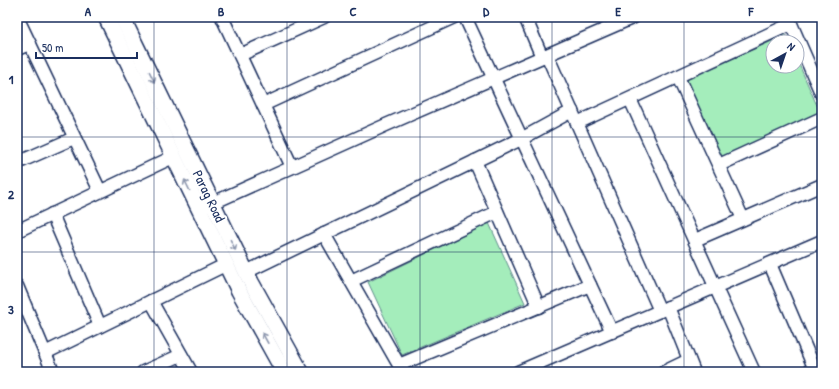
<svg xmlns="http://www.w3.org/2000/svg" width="839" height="389" font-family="'Patrick Hand',sans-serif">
<rect width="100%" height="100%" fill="#fff"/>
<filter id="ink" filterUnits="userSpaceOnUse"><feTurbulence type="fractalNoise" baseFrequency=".025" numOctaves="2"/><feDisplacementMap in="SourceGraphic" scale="8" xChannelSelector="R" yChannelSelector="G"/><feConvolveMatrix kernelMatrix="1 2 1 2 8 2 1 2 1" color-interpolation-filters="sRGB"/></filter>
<g filter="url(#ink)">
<g fill="#a4edbb" stroke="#608e8c">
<path d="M 786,35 L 789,42 L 773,42 L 773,66 L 797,66 L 797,60 L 822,117 L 722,161 L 686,79 Z"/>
<path d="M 489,223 L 525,303 L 402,355 L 368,282 Z"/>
</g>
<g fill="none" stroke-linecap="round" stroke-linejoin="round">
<g stroke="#1b2f5e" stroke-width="15">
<g id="minor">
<path d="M 17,17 L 100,191"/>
<path d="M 222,17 L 292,167"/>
<path d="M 465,17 L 612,332"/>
<path d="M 525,17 L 542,57"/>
<path d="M 788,17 L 822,95"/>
<path d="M 17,49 L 30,44"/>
<path d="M 240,55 L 324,17"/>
<path d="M 547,55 L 660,311"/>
<path d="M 678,77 L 743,219"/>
<path d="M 630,99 C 672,190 712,281 754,372"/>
<path d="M 263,105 L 454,17"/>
<path d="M 577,123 L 791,24"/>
<path d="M 475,161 L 539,307"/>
<path d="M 17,163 L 74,138"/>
<path d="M 719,165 L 822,118"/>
<path d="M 206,206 L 386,125 L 634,17"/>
<path d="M 52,214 L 100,326"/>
<path d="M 17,231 L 173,157"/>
<path d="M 324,234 L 403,372"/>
<path d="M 695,240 L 822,185"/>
<path d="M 770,264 L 816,372"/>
<path d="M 246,272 L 521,139 L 572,111"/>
<path d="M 351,281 L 497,212"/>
<path d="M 17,286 L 53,372"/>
<path d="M 151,301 L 191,372"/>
<path d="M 668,307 L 694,372"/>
<path d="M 45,353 L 227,264"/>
<path d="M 399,365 L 590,285"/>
<path d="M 143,372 L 181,355"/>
<path d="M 518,372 L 822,241"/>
<path d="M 664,372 L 689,360"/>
</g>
</g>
<g stroke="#1b2f5e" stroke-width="18">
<g id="tertiary">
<path d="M 106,17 L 239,291 L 284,372"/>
<path d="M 122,17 L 251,282 L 301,372"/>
</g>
</g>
<use href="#minor" stroke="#fff" stroke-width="12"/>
<use href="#tertiary" stroke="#fff" stroke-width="15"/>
</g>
<defs><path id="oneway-shaft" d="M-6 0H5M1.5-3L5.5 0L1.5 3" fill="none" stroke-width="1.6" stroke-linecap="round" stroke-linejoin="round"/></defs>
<g stroke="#8d97ae">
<use href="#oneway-shaft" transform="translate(152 77) rotate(64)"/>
<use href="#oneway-shaft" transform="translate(187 185) rotate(-116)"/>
<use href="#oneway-shaft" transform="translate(233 245) rotate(64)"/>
<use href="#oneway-shaft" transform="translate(265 338) rotate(-119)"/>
</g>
</g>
<path fill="none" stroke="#1b2f5e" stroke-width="1" stroke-opacity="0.55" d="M 154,17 L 154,372M 287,17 L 287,372M 420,17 L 420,372M 552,17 L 552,372M 684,17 L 684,372M 17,137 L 822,137M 17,252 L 822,252"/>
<g text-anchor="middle" stroke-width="4" stroke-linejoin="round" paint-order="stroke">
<g font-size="14" fill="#1b2f5e" stroke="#fff">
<text transform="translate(209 196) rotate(64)" y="5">Parag Road</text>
</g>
</g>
<rect width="839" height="389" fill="none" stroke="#fff" stroke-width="44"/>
<g transform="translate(785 54) rotate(40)"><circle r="19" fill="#ffffff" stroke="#a4acbf"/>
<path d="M0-3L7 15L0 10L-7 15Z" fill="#1b2f5e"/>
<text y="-6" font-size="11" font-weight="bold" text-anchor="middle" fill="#1b2f5e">N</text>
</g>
<path d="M36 52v6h101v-6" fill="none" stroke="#1b2f5e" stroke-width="2"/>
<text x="42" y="52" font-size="12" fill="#1b2f5e" stroke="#ffffff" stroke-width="3" paint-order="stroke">50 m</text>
<rect x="22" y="22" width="795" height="345" fill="none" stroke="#1b2f5e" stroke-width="1.5"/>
<g font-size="13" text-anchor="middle" font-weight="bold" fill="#1b2f5e">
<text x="88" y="16">A</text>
<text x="221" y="16">B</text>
<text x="353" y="16">C</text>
<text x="486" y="16">D</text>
<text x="618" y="16">E</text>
<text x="751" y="16">F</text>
<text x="11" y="84">1</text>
<text x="11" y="199">2</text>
<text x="11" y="314">3</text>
</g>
</svg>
